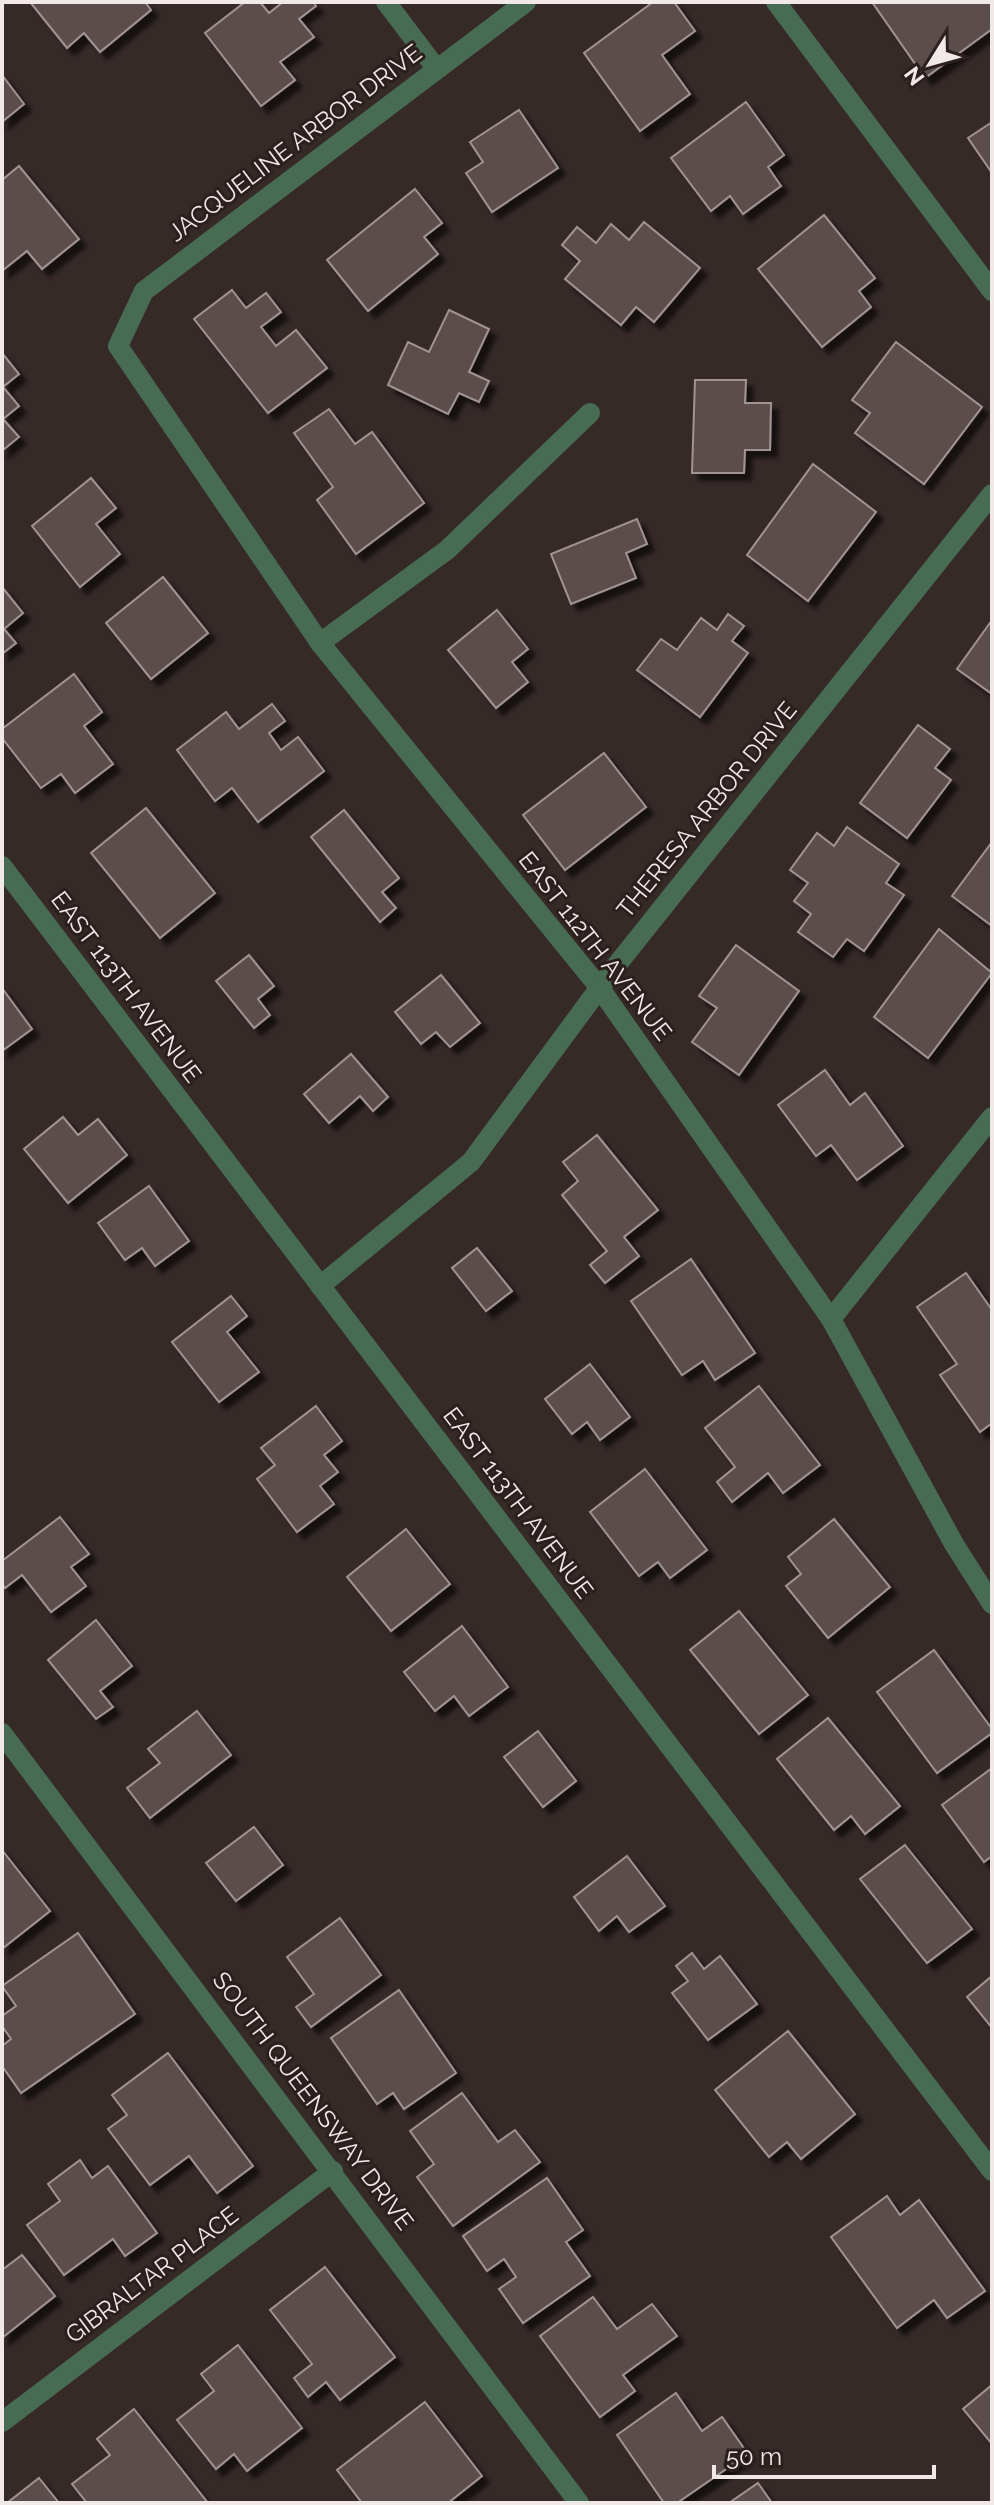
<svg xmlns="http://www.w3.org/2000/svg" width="994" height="2505" font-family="Raleway,sans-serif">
<defs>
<filter id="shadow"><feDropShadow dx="7" dy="7" stdDeviation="2" flood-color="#0009"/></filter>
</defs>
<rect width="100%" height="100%" fill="#362a29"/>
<g fill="#5a4d4b" stroke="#a19391" stroke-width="2" filter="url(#shadow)">
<path d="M 30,2 L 145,2 L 151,10 L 100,52 L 84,33 L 67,48 Z"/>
<path d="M 245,2 L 260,2 L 269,13 L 283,2 L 313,2 L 316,6 L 299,19 L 314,37 L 280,62 L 295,80 L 261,106 L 205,33 Z"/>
<path d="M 653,2 L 674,2 L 695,31 L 662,55 L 690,94 L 640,131 L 584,53 Z"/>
<path d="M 872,2 L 992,2 L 992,29 L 925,78 Z"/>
<path d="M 2,75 L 24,104 L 2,122 Z"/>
<path d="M 746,102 L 784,155 L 768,167 L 781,186 L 743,214 L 730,196 L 711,211 L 671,158 Z"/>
<path d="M 519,110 L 558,168 L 492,212 L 466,173 L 483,162 L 470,142 Z"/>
<path d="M 992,122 L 992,173 L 968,138 Z"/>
<path d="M 19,166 L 79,239 L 42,269 L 27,251 L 2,271 L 2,180 Z"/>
<path d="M 415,189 L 442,223 L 424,237 L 438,254 L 368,311 L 327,260 Z"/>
<path d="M 824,215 L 875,278 L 859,291 L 871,307 L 822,347 L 758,269 Z"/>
<path d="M 644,222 L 700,268 L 654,322 L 636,307 L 621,325 L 565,279 L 580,261 L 562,245 L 577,227 L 596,243 L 611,224 L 629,240 Z"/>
<path d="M 232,290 L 246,308 L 266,293 L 281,312 L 261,327 L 276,346 L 296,330 L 327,368 L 268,413 L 194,319 Z"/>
<path d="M 449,310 L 489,329 L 469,372 L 489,381 L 479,402 L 459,393 L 448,414 L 388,385 L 408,342 L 429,352 Z"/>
<path d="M 896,342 L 982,407 L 924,484 L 855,433 L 870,413 L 852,400 Z"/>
<path d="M 2,353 L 19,374 L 3,387 L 19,406 L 3,419 L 19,437 L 2,451 Z"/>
<path d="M 695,380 L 746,380 L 745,403 L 771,403 L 770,450 L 745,450 L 744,473 L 692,473 Z"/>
<path d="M 329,409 L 355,444 L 372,432 L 424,503 L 356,554 L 317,500 L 333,487 L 294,433 Z"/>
<path d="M 813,464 L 876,512 L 808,601 L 747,555 Z"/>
<path d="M 91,478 L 116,508 L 96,524 L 120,554 L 80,587 L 32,526 Z"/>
<path d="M 637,519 L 647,544 L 626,553 L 636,578 L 571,604 L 551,554 Z"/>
<path d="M 163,577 L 208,633 L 151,679 L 106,623 Z"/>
<path d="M 2,587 L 23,613 L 4,629 L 16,643 L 2,654 Z"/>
<path d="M 497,610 L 528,649 L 512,662 L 528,682 L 496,708 L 448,650 Z"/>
<path d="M 728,614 L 744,626 L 732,641 L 748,653 L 700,717 L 637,670 L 661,639 L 677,650 L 701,618 L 717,630 Z"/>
<path d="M 992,620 L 992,694 L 957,669 Z"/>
<path d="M 74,674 L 102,712 L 84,726 L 113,764 L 75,793 L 61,774 L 41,788 L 2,738 L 2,729 Z"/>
<path d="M 272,704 L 285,721 L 269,733 L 281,750 L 298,737 L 324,771 L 258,822 L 232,788 L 215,801 L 177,750 L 226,712 L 239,729 Z"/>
<path d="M 918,725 L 950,749 L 935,768 L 951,780 L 907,838 L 860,803 Z"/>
<path d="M 604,753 L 646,807 L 565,870 L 523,815 Z"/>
<path d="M 146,808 L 215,893 L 160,938 L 91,853 Z"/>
<path d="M 344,810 L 399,878 L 382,892 L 396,908 L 380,922 L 311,837 Z"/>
<path d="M 847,827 L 899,864 L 886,883 L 904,895 L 864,951 L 847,939 L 833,957 L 798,932 L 811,914 L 794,901 L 808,883 L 790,870 L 817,833 L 834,846 Z"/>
<path d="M 992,842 L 992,926 L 952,896 Z"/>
<path d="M 939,929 L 992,973 L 928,1058 L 874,1017 Z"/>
<path d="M 736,945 L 799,991 L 739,1075 L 692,1042 L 717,1008 L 699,996 Z"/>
<path d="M 249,955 L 274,986 L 258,999 L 270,1015 L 254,1028 L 216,981 Z"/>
<path d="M 441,975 L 480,1023 L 450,1047 L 436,1032 L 421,1044 L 395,1012 Z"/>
<path d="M 2,988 L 32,1029 L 2,1051 Z"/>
<path d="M 351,1054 L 388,1097 L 373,1111 L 360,1096 L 329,1123 L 304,1094 Z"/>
<path d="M 825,1070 L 850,1105 L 865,1093 L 903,1146 L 857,1180 L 831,1145 L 816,1156 L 778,1105 Z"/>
<path d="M 63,1117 L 78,1135 L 98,1119 L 127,1155 L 68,1203 L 24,1149 Z"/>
<path d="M 597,1135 L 658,1210 L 624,1237 L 639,1256 L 605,1283 L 590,1265 L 607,1251 L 562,1195 L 578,1181 L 563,1162 Z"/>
<path d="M 149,1186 L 189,1241 L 155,1266 L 142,1248 L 125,1260 L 98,1223 Z"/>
<path d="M 477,1248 L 512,1291 L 486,1311 L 452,1268 Z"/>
<path d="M 691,1259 L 755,1353 L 715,1380 L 703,1361 L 682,1375 L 631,1301 Z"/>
<path d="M 966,1273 L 992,1310 L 992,1423 L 980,1432 L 940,1375 L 957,1364 L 917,1307 Z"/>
<path d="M 231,1296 L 247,1316 L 227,1332 L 259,1372 L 219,1402 L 172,1342 Z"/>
<path d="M 590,1364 L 630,1417 L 600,1440 L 587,1422 L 572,1434 L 545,1399 Z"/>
<path d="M 759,1386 L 820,1465 L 783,1493 L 768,1473 L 732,1502 L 717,1482 L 735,1467 L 705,1428 Z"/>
<path d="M 316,1406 L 342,1441 L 324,1455 L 338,1472 L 320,1486 L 334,1504 L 297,1532 L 257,1479 L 275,1465 L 261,1448 Z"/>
<path d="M 645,1469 L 707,1550 L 670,1578 L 658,1562 L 639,1576 L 590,1512 Z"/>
<path d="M 60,1517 L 89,1554 L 71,1567 L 86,1586 L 51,1612 L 22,1575 L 5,1588 L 2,1584 L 2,1561 Z"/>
<path d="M 834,1519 L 890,1587 L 828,1638 L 786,1586 L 801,1574 L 788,1557 Z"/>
<path d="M 406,1529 L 450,1584 L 391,1631 L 347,1577 Z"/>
<path d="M 739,1611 L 808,1695 L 759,1734 L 690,1650 Z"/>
<path d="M 96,1620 L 132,1666 L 100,1691 L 113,1707 L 96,1719 L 48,1660 Z"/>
<path d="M 462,1626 L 508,1687 L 469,1716 L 454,1696 L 435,1711 L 404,1672 Z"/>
<path d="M 934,1650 L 992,1729 L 992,1733 L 937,1773 L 877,1692 Z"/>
<path d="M 197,1711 L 231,1755 L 150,1818 L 127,1788 L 160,1763 L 148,1749 Z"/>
<path d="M 828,1718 L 900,1806 L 865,1834 L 851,1816 L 834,1830 L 777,1759 Z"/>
<path d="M 538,1731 L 576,1781 L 543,1807 L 504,1757 Z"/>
<path d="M 992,1768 L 992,1856 L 984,1862 L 942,1805 Z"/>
<path d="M 254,1827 L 283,1865 L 236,1901 L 206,1863 Z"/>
<path d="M 905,1845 L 972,1929 L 927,1963 L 860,1879 Z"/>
<path d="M 2,1850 L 50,1911 L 2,1949 Z"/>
<path d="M 627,1856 L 665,1906 L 629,1932 L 617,1916 L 599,1931 L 574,1897 Z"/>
<path d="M 340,1918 L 381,1975 L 311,2027 L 296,2007 L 314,1994 L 287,1957 Z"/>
<path d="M 78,1933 L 135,2014 L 21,2093 L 2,2066 L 2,2046 L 11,2039 L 2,2026 L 2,2016 L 16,2006 L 2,1986 Z"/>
<path d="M 692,1953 L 704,1969 L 720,1956 L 757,2004 L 708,2040 L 672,1993 L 688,1981 L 676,1966 Z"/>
<path d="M 992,1976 L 992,2028 L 967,1997 Z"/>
<path d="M 399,1990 L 456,2073 L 404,2109 L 393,2093 L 377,2104 L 331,2038 Z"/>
<path d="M 788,2031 L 855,2114 L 801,2159 L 787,2142 L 769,2157 L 715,2090 Z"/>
<path d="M 168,2053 L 253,2166 L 217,2193 L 189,2156 L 150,2185 L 108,2129 L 127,2115 L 112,2095 Z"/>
<path d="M 462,2093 L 498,2142 L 515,2130 L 540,2162 L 453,2226 L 417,2177 L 434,2164 L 410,2131 Z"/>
<path d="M 80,2160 L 92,2178 L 108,2166 L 157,2233 L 125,2256 L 113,2239 L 64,2275 L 27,2225 L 60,2201 L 48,2184 Z"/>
<path d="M 547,2178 L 583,2230 L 566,2242 L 590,2276 L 523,2323 L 499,2289 L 516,2277 L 504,2259 L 487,2271 L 463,2236 Z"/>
<path d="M 887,2196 L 900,2215 L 919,2200 L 985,2291 L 947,2318 L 934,2300 L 897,2328 L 831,2237 Z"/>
<path d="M 22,2255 L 55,2296 L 2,2338 L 2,2270 Z"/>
<path d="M 325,2267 L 395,2357 L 340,2400 L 326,2382 L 308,2397 L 294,2378 L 312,2364 L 270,2310 Z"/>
<path d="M 593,2297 L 617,2329 L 652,2304 L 677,2336 L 623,2375 L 635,2391 L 600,2417 L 540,2336 Z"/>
<path d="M 238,2345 L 302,2428 L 247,2471 L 234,2454 L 216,2469 L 177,2420 L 214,2391 L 201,2374 Z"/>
<path d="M 992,2385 L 992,2444 L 963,2409 Z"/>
<path d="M 676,2393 L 702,2431 L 722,2417 L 748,2454 L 677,2503 L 664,2503 L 617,2435 Z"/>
<path d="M 425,2402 L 482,2476 L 448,2503 L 362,2503 L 337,2470 Z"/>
<path d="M 134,2409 L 208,2503 L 87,2503 L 72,2484 L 110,2455 L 97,2439 Z"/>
<path d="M 39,2478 L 59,2503 L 7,2503 Z"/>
<path d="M 758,2483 L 772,2503 L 729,2503 Z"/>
</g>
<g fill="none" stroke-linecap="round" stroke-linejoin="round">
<g stroke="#486c53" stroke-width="20">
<path d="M 386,2 L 436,68"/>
<path d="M 526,2 L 144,291 L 118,346 L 320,643 L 599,987 L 831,1319 L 954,1544 L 992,1604"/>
<path d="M 776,2 L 992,291"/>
<path d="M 320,643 L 447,550 L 590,413"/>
<path d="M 2,866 L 992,2171"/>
<path d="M 320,1286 L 471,1162 L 612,971 L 992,494"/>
<path d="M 831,1319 L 992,1117"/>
<path d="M 2,1733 L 579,2503"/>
<path d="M 2,2422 L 333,2171"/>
</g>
</g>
<g text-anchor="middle" stroke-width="6" stroke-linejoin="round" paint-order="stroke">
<g font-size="24" fill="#f1e9e8" stroke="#2c201f">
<text transform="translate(295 143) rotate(-37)" y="8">JACQUELINE ARBOR DRIVE</text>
<text transform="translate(707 810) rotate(-51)" y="8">THERESA ARBOR DRIVE</text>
<text transform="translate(595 946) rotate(52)" y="8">EAST 112TH AVENUE</text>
<text transform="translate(126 987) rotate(53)" y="8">EAST 113TH AVENUE</text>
<text transform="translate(518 1503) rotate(53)" y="8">EAST 113TH AVENUE</text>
<text transform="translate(313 2101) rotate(53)" y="8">SOUTH QUEENSWAY DRIVE</text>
<text transform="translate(152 2275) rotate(-37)" y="8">GIBRALTAR PLACE</text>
</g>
</g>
<rect width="994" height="2505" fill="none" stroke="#f1e9e8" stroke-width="8"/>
<g transform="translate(930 64) rotate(233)" stroke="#2c201f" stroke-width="6" paint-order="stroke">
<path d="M0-6L14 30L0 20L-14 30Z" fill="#f1e9e8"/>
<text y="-12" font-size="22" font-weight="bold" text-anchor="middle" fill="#f1e9e8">N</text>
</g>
<path d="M714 2465v12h220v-12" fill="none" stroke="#f1e9e8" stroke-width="4"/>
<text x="726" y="2465" font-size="24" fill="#f1e9e8" stroke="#2c201f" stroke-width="6" paint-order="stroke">50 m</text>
</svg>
